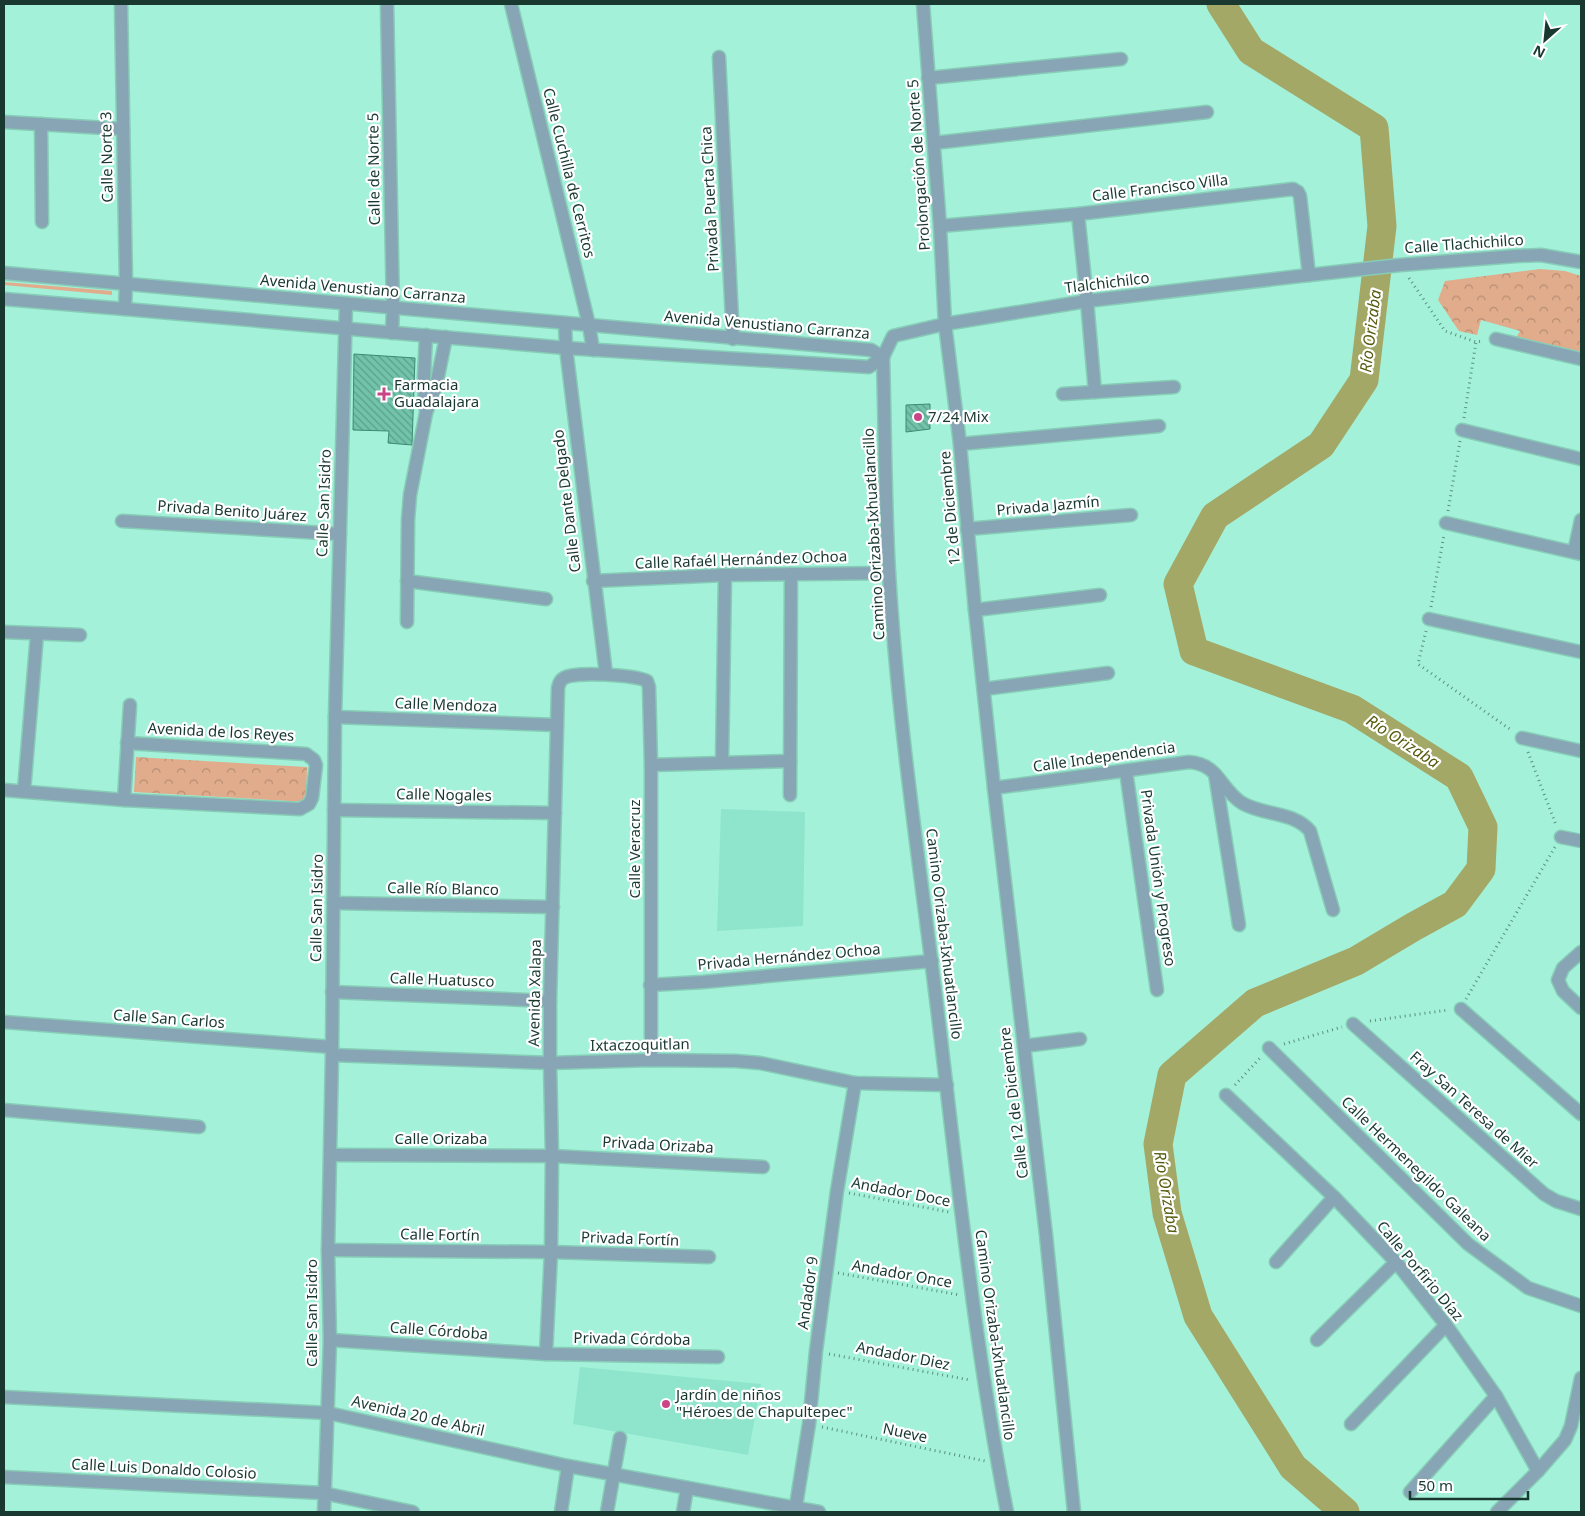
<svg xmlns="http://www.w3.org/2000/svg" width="1585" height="1516" font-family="'Noto Sans',sans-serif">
<defs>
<pattern id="park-crowns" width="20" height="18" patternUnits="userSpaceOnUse" patternTransform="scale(1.25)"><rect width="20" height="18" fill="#e1ac8c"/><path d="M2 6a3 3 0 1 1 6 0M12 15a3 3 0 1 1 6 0" fill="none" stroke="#b68d73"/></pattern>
<pattern id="building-back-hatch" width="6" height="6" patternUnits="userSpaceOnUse" patternTransform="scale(1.25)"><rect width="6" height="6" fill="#71c3aa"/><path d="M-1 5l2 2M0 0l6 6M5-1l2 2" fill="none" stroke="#5c9f8b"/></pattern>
</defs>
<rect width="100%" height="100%" fill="#a3f1d9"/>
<g fill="#8ee5cb">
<path d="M 721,809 L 805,812 L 803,926 L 717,931 Z"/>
<path d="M 580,1367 L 761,1384 L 748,1455 L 573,1424 Z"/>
</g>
<path fill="#e1ac8c" d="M 4,282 L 112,291 L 112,295 L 4,285 Z"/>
<g fill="url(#park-crowns)">
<path d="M 1540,269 L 1565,271 L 1581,276 L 1581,357 L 1515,340 L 1520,331 L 1481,320 L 1477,335 L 1459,331 L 1438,300 L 1445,281 Z"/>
<path d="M 136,757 L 307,767 L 306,802 L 134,792 Z"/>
</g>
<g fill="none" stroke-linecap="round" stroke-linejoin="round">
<path stroke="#a3a867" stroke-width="29" d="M 1221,4 L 1251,51 L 1374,128 L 1382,226 L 1364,380 L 1321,445 L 1215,516 L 1178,584 L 1194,651 L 1352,709 L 1459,777 L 1483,827 L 1481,869 L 1455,904 L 1413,927 L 1356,961 L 1255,1003 L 1172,1075 L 1158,1144 L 1167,1213 L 1198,1316 L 1293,1467 L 1345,1512"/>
</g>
<g fill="url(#building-back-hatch)" stroke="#3c8a75">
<path d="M 354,354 L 415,358 L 412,445 L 388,443 L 389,431 L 353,430 Z"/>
<path d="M 930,404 L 930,429 L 906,432 L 906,405 Z"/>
</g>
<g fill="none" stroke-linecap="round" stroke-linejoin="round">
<g stroke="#87ccb7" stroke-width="15">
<g id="minor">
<path d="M 121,4 L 126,283 L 125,309"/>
<path d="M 387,4 L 393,308 L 392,333"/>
<path d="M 511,4 L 589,325 L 593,350"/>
<path d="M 923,4 L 940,226 L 945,324 L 960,444 L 975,610 L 994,788 L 1046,1235 L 1074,1512"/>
<path d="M 719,57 L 733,339"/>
<path d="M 928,78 L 1121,59"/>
<path d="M 4,122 L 123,129"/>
<path d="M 41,124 L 42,222"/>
<path d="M 934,143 L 1207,112"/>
<path d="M 1078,214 L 1087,301 L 1095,392"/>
<path d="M 940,226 L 1078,214 L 1293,189 L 1298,192 L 1300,196 L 1309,275"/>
<path d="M 4,273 L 871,350 L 883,357"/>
<path d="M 4,299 L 125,309 L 566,348 L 869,367 L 883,357 L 893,336 L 945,324 L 1087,301 L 1309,275 L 1400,265 L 1516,256 L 1541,255 L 1581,262"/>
<path d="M 565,323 L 566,348 L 606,674"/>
<path d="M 1496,339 L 1581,359"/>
<path d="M 883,357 C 885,429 885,501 889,573 C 898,727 922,879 940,1032 C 959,1192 976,1354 1007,1512"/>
<path d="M 1063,394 L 1174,387"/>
<path d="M 425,407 L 424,377 L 426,335"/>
<path d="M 1462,430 L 1581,459"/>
<path d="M 960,444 L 1159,426"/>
<path d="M 122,521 L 340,534"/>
<path d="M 1446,523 L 1581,554"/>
<path d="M 967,529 L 1131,515"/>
<path d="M 1574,552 L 1581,520"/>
<path d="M 407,581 L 546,599"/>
<path d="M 593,581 L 725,575 L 889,573"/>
<path d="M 975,610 L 1100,595"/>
<path d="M 1429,619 L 1581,652"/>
<path d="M 407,622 L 408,520 L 410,495 L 426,413 L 436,386 L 446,337"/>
<path d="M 4,632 L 80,635"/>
<path d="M 984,689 L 1108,673"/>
<path d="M 335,717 L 557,725"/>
<path d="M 1522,738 L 1581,751"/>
<path d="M 722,762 L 725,575"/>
<path d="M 651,765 L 790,761"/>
<path d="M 1126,771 L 1157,990"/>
<path d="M 1215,774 L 1239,925"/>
<path d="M 994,788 L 1189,762 C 1219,764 1220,789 1242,803 C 1264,816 1293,811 1310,831 L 1333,910"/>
<path d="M 4,790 L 124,800 L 300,809 L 309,804 L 312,798 L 316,765 L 314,760 L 306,754 L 127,743"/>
<path d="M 24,791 L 37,634"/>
<path d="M 790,795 L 791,574"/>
<path d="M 124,800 L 130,705"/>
<path d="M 334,810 L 555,813"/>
<path d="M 1561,837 L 1581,841"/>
<path d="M 333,903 L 553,907"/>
<path d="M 1581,952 L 1563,968 L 1558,980 L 1563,991 L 1581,1008"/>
<path d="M 650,985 L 703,982 L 932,961"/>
<path d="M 332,992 L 550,1001"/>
<path d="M 1461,1009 L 1581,1114"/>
<path d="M 4,1022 L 332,1047"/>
<path d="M 1353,1024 L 1544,1194 L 1556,1201 L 1581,1209"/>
<path d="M 1024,1046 L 1080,1039"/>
<path d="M 1269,1048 L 1468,1244 L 1528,1288 L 1581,1306"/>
<path d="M 332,1055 L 550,1063 L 651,1060 L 736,1061 L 760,1063 L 855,1083 L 947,1085"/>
<path d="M 1226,1095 L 1334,1197 L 1396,1262 L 1446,1325 L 1496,1396 L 1538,1471"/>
<path d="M 4,1110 L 199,1127"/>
<path d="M 331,1155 L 552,1156 L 763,1167"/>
<path d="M 328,1250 L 551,1252 L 709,1257"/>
<path d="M 1276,1262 L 1334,1197"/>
<path d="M 330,1340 L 546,1354 L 718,1357"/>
<path d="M 1317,1340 L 1396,1262"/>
<path d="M 546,1354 L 551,1252 L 552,1156 L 550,1063 L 550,1001 L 558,688 C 559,684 560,680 564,678 C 574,671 635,675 647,681 L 649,687 L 651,765 L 651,1060"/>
<path d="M 4,1397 L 328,1413 L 568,1466 L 819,1512"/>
<path d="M 1351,1424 L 1446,1325"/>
<path d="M 4,1477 L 323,1493 L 413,1512"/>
<path d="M 1410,1492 L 1496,1396"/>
<path d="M 324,1512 L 330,1340 L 328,1250 L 332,1055 L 335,717 L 346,304"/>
<path d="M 561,1512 L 568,1466"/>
<path d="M 607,1512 L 620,1438"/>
<path d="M 683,1512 L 687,1488"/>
<path d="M 795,1512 L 809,1424 L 816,1351 L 837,1191 L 855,1083"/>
<path d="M 1497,1512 L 1538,1471 L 1565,1440 L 1571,1426 L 1581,1378"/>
</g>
</g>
<g stroke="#5b9181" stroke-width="3" stroke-dasharray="1 4" stroke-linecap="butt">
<path d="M 1409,278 L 1445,331 L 1476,342 L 1483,341"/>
<path d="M 1464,418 L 1476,342"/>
<path d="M 1448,511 L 1460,441"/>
<path d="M 1431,607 L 1444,535"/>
<path d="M 1426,631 L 1418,664 L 1511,730"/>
<path d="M 1528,752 L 1556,825"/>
<path d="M 1466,999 L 1555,847"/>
<path d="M 1370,1021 L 1448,1010"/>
<path d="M 1284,1044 L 1342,1027"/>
<path d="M 1235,1085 L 1261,1057"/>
<path d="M 849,1193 L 949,1212"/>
<path d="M 838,1273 L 960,1295"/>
<path d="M 829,1354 L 970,1380"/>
<path d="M 822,1427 L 985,1461"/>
</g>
<use href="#minor" stroke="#88a5b5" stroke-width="12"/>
</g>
<g fill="#ca4588" stroke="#fff" stroke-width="2">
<path d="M381.5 386.5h5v5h5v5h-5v5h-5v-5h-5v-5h5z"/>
<circle cx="918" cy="417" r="5"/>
<circle cx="666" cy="1404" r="5"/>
</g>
<g text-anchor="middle" stroke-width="4.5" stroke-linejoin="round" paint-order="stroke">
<g font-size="15" fill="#193930" stroke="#fff">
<text transform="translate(107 157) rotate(-91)" y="5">Calle Norte 3</text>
<text transform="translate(919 165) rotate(-94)" y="5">Prolongación de Norte 5</text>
<text transform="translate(374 169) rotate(-91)" y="5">Calle de Norte 5</text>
<text transform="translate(569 173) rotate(76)" y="5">Calle Cuchilla de Cerritos</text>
<text transform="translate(1160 188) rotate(-7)" y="5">Calle Francisco Villa</text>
<text transform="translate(710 199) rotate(-93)" y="5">Privada Puerta Chica</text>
<text transform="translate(1464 244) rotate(-4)" y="5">Calle Tlachichilco</text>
<text transform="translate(1107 283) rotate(-7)" y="5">Tlalchichilco</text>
<text transform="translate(363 289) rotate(5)" y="5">Avenida Venustiano Carranza</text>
<text transform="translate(767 325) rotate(5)" y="5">Avenida Venustiano Carranza</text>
<text transform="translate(567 501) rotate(-97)" y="5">Calle Dante Delgado</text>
<text transform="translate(324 503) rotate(-88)" y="5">Calle San Isidro</text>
<text transform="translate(1048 506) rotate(-5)" y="5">Privada Jazmín</text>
<text transform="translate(950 508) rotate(-95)" y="5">12 de Diciembre</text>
<text transform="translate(232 511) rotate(4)" y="5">Privada Benito Juárez</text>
<text transform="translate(874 534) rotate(-93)" y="5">Camino Orizaba-Ixhuatlancillo</text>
<text transform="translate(741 560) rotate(-2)" y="5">Calle Rafaél Hernández Ochoa</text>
<text transform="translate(446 705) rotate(2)" y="5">Calle Mendoza</text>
<text transform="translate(221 732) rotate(3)" y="5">Avenida de los Reyes</text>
<text transform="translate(1104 757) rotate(-8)" y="5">Calle Independencia</text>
<text transform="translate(444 795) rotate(1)" y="5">Calle Nogales</text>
<text transform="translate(635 849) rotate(-90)" y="5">Calle Veracruz</text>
<text transform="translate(1158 878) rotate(82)" y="5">Privada Unión y Progreso</text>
<text transform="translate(443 889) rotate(1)" y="5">Calle Río Blanco</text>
<text transform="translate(317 908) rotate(-89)" y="5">Calle San Isidro</text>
<text transform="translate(944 934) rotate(83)" y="5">Camino Orizaba-Ixhuatlancillo</text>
<text transform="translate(789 957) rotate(-5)" y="5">Privada Hernández Ochoa</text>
<text transform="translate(442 980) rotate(2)" y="5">Calle Huatusco</text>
<text transform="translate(535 993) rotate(-89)" y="5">Avenida Xalapa</text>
<text transform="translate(169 1019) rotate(4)" y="5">Calle San Carlos</text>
<text transform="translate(640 1045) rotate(-1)" y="5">Ixtaczoquitlan</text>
<text transform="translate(1014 1103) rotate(-97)" y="5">Calle 12 de Diciembre</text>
<text transform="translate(1474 1110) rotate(42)" y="5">Fray San Teresa de Mier</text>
<text x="441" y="1144">Calle Orizaba</text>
<text transform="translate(658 1145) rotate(3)" y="5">Privada Orizaba</text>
<text transform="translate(1416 1169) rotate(44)" y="5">Calle Hermenegildo Galeana</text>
<text transform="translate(901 1192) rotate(11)" y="5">Andador Doce</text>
<text transform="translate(440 1235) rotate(1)" y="5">Calle Fortín</text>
<text transform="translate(630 1239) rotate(2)" y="5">Privada Fortín</text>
<text transform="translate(1420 1271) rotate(50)" y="5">Calle Porfirio Díaz</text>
<text transform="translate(902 1274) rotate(10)" y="5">Andador Once</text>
<text transform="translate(808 1293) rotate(-82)" y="5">Andador 9</text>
<text transform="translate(312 1313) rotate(-90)" y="5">Calle San Isidro</text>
<text transform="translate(439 1331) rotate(4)" y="5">Calle Córdoba</text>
<text transform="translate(995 1335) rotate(82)" y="5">Camino Orizaba-Ixhuatlancillo</text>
<text transform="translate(632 1339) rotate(1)" y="5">Privada Córdoba</text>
<text transform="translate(903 1356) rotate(11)" y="5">Andador Diez</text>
<text transform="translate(418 1416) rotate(13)" y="5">Avenida 20 de Abril</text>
<text transform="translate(905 1433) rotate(12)" y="5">Nueve</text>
<text transform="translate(164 1469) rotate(3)" y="5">Calle Luis Donaldo Colosio</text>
</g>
<g font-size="15" fill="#193930" stroke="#fff" text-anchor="start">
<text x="394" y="390">Farmacia<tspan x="394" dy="17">Guadalajara</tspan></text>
<text x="928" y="422">7/24 Mix</text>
<text x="676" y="1400">Jardín de niños<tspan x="676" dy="17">"Héroes de Chapultepec"</tspan></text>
</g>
<g font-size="16" font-style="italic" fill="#585c0f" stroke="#fff">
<text transform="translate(1370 331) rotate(-83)" y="6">Río Orizaba</text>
<text transform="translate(1403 741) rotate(33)" y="6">Río Orizaba</text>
<text transform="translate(1167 1192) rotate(80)" y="6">Río Orizaba</text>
</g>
</g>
<rect width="1585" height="1516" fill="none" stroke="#193930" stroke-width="10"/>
<g transform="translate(1545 40) rotate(207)" stroke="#ffffff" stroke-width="4" paint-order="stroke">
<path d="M0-4L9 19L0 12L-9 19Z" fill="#193930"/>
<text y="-8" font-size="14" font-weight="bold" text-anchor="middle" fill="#193930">N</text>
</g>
<path d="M1410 1491v8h118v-8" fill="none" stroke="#193930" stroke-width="2.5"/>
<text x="1418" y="1491" font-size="15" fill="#193930" stroke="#ffffff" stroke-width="4" paint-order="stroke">50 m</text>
</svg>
